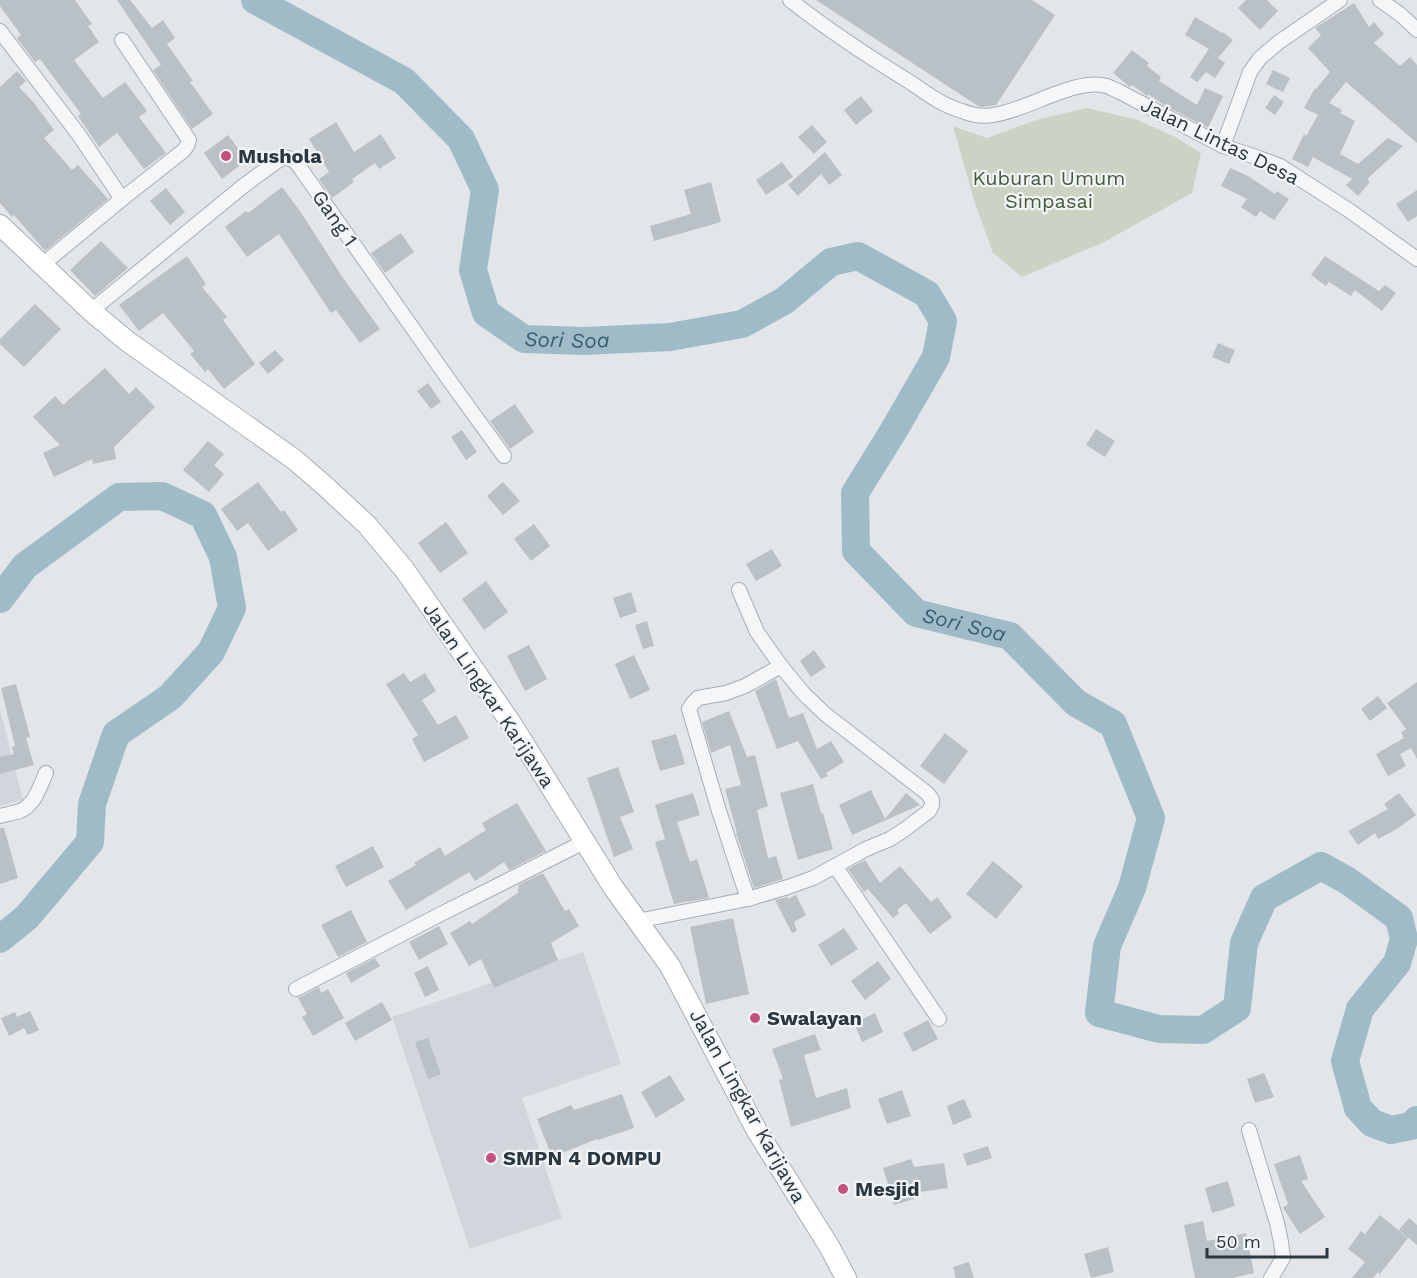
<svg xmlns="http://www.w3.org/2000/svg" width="1417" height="1278" font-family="'Work Sans',sans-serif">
<rect width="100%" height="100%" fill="#e2e6e9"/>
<g fill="#d0d6db">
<path d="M 0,709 L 23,800 L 0,806 Z"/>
<path d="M 583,952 L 621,1064 L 522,1098 L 562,1218 L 470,1249 L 392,1017 Z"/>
</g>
<path fill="#cbd3c4" d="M 1087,108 L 1138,120 L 1175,137 L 1201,153 L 1192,193 L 1104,242 L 1022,277 L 993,253 L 974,200 L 953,126 L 987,138 L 1036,120 Z"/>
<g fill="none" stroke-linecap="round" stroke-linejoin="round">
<g stroke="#9fbbc7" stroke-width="28">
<path id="s1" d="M 255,0 L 404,81 L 461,139 L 485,190 L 473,270 L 486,313 L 524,339 L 584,341 L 670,337 L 742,324 L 784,301 L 831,262 L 858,256 L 927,294 L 943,321 L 936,357 L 894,430 L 855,493 L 856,551 L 916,613 L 1010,636 L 1076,703 L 1113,724 L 1151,818 L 1132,888 L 1107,946 L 1099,1013 L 1159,1029 L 1203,1030 L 1237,1008 L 1244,943 L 1264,898 L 1321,866 L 1348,881 L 1399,918 L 1404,939 L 1397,963 L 1360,1009 L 1345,1061 L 1358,1108 L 1372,1123 L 1391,1130 L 1411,1126 L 1417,1120"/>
<path d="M 0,599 L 25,566 L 119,497 L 162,496 L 203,515 L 223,557 L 232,608 L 211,652 L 170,697 L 116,734 L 92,804 L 90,842 L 27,917 L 0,939"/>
</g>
</g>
<g fill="#b9c1c6">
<path d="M 0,0 L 75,0 L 92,24 L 88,26 L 99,42 L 74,60 L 103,98 L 125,82 L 147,111 L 139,117 L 166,153 L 144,169 L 117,133 L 99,147 L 78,116 L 81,114 L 40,59 L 35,62 L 17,38 L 21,35 L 0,6 Z"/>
<path d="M 117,0 L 130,0 L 152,28 L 163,20 L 175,38 L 167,44 L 193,81 L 190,82 L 213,114 L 192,129 L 153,70 L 161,65 Z"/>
<path d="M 816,0 L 1032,0 L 1055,15 L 996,105 L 982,107 L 978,106 Z"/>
<path d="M 1246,0 L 1267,0 L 1278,11 L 1260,30 L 1238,8 Z"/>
<path d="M 1354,3 L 1369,27 L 1374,22 L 1384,34 L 1374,43 L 1400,66 L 1410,57 L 1417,65 L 1417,143 L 1346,82 L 1329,103 L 1342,110 L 1340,113 L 1355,121 L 1340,154 L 1358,164 L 1388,138 L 1403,146 L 1367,179 L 1370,182 L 1358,196 L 1346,185 L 1352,179 L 1313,157 L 1308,167 L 1292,159 L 1304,134 L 1306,136 L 1318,115 L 1304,108 L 1315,88 L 1316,89 L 1330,72 L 1308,48 L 1321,35 L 1315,28 Z"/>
<path d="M 1195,17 L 1222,33 L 1223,32 L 1233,40 L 1218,58 L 1225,63 L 1215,78 L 1206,72 L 1197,82 L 1190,77 L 1209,49 L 1185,35 Z"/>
<path d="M 1132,50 L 1149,63 L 1147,66 L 1161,77 L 1159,81 L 1197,105 L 1205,88 L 1223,96 L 1208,128 L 1164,105 L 1148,94 L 1147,96 L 1146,95 L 1132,85 L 1130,87 L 1113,73 Z"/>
<path d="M 1273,70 L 1290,78 L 1283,92 L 1266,84 Z"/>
<path d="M 17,71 L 26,81 L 19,87 L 34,103 L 54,130 L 44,138 L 72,170 L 78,165 L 108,199 L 45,251 L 14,215 L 12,217 L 0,203 L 0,87 Z"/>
<path d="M 1274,95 L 1284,102 L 1275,115 L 1265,108 Z"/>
<path d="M 861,96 L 873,111 L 856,125 L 844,110 Z"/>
<path d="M 336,122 L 354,152 L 381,134 L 396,158 L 379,169 L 375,163 L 352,179 L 354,182 L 332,198 L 319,179 L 329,172 L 309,139 Z"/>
<path d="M 812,125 L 827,142 L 814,154 L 798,137 Z"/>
<path d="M 228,135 L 247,160 L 222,179 L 204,153 Z"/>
<path d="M 825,152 L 842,175 L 829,185 L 821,174 L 798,196 L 788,185 Z"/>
<path d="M 782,162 L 793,177 L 766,195 L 756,180 Z"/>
<path d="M 1230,168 L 1248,176 L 1275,194 L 1277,191 L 1289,199 L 1274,220 L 1260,211 L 1256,217 L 1241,207 L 1247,199 L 1221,186 Z"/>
<path d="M 711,182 L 721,222 L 654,241 L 650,226 L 691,214 L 684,190 Z"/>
<path d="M 282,187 L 302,214 L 343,278 L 380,329 L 360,343 L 336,310 L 331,313 L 279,234 L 247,257 L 225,227 L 246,211 L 248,213 Z"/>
<path d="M 166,188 L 185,212 L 170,225 L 150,201 Z"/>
<path d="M 1417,190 L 1417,216 L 1408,222 L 1396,204 Z"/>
<path d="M 401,233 L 414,252 L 385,273 L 371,253 Z"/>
<path d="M 101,241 L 128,268 L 95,296 L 70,270 Z"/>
<path d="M 187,256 L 206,284 L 202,287 L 227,317 L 223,320 L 255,364 L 224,389 L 208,369 L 205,372 L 190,354 L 194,351 L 163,313 L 139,331 L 119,305 Z"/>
<path d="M 1325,256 L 1379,291 L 1385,285 L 1396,293 L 1382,311 L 1355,290 L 1351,296 L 1329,282 L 1326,286 L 1311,275 Z"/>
<path d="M 35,304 L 61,329 L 24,367 L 0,344 L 0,339 Z"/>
<path d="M 1218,343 L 1235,350 L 1229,364 L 1212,357 Z"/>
<path d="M 275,350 L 284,360 L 268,374 L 259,363 Z"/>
<path d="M 105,368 L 129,394 L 136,387 L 155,407 L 114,447 L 116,459 L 93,464 L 92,459 L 54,477 L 43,453 L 60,445 L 33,417 L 55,396 L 63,405 Z"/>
<path d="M 428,383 L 441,402 L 431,409 L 417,391 Z"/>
<path d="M 515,404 L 534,432 L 510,449 L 490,421 Z"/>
<path d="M 1096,429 L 1115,441 L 1105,457 L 1086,445 Z"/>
<path d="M 462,430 L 477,452 L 466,460 L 451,437 Z"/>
<path d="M 208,441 L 224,454 L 214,465 L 224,474 L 209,492 L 183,470 Z"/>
<path d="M 258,482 L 281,512 L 284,510 L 298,530 L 268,551 L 248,523 L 237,531 L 221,509 Z"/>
<path d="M 503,482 L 520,501 L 503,515 L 487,496 Z"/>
<path d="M 446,522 L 468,553 L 440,573 L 418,543 Z"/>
<path d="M 534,524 L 550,546 L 531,561 L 514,539 Z"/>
<path d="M 772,549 L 782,566 L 756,581 L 746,564 Z"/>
<path d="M 486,581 L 508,612 L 484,630 L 462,599 Z"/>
<path d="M 631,592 L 637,612 L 620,618 L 613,598 Z"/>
<path d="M 647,621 L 654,646 L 643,649 L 635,625 Z"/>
<path d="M 529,645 L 547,679 L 525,691 L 507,656 Z"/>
<path d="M 814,650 L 826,667 L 811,677 L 800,661 Z"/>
<path d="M 634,655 L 650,690 L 630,699 L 615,664 Z"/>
<path d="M 404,673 L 410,682 L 425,673 L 436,691 L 422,700 L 438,725 L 456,715 L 469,738 L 424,762 L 412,739 L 418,735 L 386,684 Z"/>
<path d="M 776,679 L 789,718 L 803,713 L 817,749 L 831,741 L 844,762 L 826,773 L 828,776 L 821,779 L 798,741 L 777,749 L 755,691 Z"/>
<path d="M 1417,682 L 1417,759 L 1411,748 L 1400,754 L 1406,766 L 1388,776 L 1376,754 L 1404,738 L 1401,732 L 1406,729 L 1387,703 Z"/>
<path d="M 16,684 L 30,737 L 26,738 L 34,765 L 0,774 L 0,757 L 14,754 L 12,747 L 15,746 L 1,688 Z"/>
<path d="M 1378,696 L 1387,708 L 1370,721 L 1361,709 Z"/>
<path d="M 729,711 L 747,757 L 755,755 L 768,806 L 757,810 L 768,858 L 776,856 L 783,879 L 754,888 L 736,833 L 737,833 L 725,789 L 741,785 L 730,745 L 711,753 L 702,722 Z"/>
<path d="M 945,733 L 968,751 L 944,784 L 920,766 Z"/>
<path d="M 676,734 L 685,764 L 660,771 L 651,741 Z"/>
<path d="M 618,767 L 634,812 L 620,817 L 633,849 L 614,857 L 587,778 Z"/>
<path d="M 813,784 L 821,813 L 823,813 L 833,849 L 798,860 L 780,793 Z"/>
<path d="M 871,790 L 885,819 L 906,793 L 920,805 L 852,835 L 839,805 Z"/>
<path d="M 693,793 L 700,815 L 677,822 L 690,862 L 697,859 L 709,898 L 674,904 L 655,842 L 665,839 L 655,805 Z"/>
<path d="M 1399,793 L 1416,815 L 1397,829 L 1378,839 L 1375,833 L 1358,845 L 1348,831 L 1388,809 L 1384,804 Z"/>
<path d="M 517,803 L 546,851 L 509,870 L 504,862 L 475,881 L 469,872 L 406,910 L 388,881 L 416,865 L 414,863 L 440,847 L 445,856 L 486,830 L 482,823 Z"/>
<path d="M 0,828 L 4,828 L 18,878 L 0,884 Z"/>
<path d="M 373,846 L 384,867 L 346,887 L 335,866 Z"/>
<path d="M 865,860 L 880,883 L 900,866 L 931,902 L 937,897 L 952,917 L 930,934 L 906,903 L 897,910 L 899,913 L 893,918 L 868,889 L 864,892 L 848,869 Z"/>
<path d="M 993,861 L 1023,886 L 996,919 L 966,894 Z"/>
<path d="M 543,873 L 565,911 L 569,909 L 579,926 L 551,943 L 558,960 L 494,988 L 481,959 L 469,966 L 450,933 L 470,921 L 472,924 L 519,892 L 517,890 L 519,888 L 518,885 Z"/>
<path d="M 796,895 L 806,915 L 794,922 L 797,931 L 792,933 L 775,900 L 788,897 L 788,899 Z"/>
<path d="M 351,910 L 367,942 L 338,957 L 321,925 Z"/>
<path d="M 733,918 L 749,994 L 706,1004 L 690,927 Z"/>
<path d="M 439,926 L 448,944 L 419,960 L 409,942 Z"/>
<path d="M 844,928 L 858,949 L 831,966 L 818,945 Z"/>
<path d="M 375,958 L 380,966 L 351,983 L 346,973 Z"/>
<path d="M 878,961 L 891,979 L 865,1000 L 851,981 Z"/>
<path d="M 428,966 L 439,990 L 425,997 L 414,973 Z"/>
<path d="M 319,987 L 321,993 L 328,989 L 344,1018 L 313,1036 L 302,1017 L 307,1014 L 298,998 Z"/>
<path d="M 382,1002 L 392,1020 L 355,1041 L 345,1023 Z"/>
<path d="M 30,1011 L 39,1030 L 28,1035 L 24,1028 L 9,1036 L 1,1018 L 15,1012 L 17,1017 Z"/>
<path d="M 875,1013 L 883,1032 L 862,1042 L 854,1023 Z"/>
<path d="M 928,1020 L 938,1039 L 913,1052 L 903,1033 Z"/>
<path d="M 815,1034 L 821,1050 L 804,1055 L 816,1098 L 847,1088 L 851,1108 L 791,1127 L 779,1080 L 783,1079 L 772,1049 Z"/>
<path d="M 428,1038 L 441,1074 L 428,1079 L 415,1042 Z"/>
<path d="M 1264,1073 L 1274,1097 L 1255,1103 L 1247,1079 Z"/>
<path d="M 670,1075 L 685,1100 L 656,1118 L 641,1092 Z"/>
<path d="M 902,1090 L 911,1116 L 887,1124 L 878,1099 Z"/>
<path d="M 622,1094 L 634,1128 L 598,1140 L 597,1139 L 552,1157 L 537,1119 L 571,1105 L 574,1110 Z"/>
<path d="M 964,1099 L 972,1117 L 953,1125 L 947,1106 Z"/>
<path d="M 988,1146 L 992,1158 L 967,1166 L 963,1154 Z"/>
<path d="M 1300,1155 L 1308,1179 L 1301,1181 L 1325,1217 L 1300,1234 L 1283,1208 L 1288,1204 L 1274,1164 Z"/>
<path d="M 911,1159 L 914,1167 L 944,1163 L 948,1188 L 913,1193 L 914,1199 L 894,1205 L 883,1168 Z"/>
<path d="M 1228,1181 L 1235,1206 L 1212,1213 L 1205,1188 Z"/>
<path d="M 1380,1215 L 1408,1238 L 1380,1274 L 1378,1272 L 1373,1278 L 1352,1278 L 1365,1262 L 1348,1249 L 1361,1231 L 1365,1234 Z"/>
<path d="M 1409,1218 L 1417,1225 L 1417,1245 L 1399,1230 Z"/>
<path d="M 1203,1221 L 1207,1241 L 1246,1233 L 1254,1273 L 1233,1278 L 1195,1278 L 1184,1225 Z"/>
<path d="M 1108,1247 L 1114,1272 L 1091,1278 L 1084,1254 Z"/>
<path d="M 969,1262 L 974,1278 L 956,1278 L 953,1267 Z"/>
</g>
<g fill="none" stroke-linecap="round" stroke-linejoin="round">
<g stroke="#a7aeb3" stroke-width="16">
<g id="minor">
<path d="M 790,0 C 828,30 869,57 910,82 C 926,93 943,106 962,111 C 972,115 983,117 993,115 C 1026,111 1076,77 1107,86 C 1111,88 1116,90 1120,92 L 1223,146 L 1259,158 L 1280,166 L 1350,211 L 1417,259"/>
<path d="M 1380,0 L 1401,15 L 1417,30"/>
<path d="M 0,31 L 79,135 L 122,199 L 42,265"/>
<path d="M 1223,146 L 1250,72 L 1260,58 L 1279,42 L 1340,0"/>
<path d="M 122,199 L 183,151 L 187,146 L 189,140 L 122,40"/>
<path d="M 91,311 L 242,187 L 280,159 C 292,154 299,166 305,175 L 449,380 L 504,456"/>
<path d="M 0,816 C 7,814 14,813 20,811 C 35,805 40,786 46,773"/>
<path d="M 835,866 L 939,1019"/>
<path d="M 748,899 L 719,811 L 689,709 L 693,703 L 698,698 L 726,693 L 745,686 L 781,666"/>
<path d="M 637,921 L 748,899 L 788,887 L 813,878 L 866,849 L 890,839 L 904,830 L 929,811 L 932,805 L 932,800 L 928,794 L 825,714 L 804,694 L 781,666 L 757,632 L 739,590"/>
<path d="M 296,989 L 439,915 L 584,842"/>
<path d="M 1249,1130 L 1277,1223 L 1281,1242 L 1283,1258 L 1271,1278"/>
</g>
</g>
<g stroke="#a7aeb3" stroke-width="22">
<path id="secondary" d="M 0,225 L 91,311 L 127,341 L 295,460 L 325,486 L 367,525 L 404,569 L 511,723 L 613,887 L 670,966 L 757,1131 L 829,1246 L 846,1278"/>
</g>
<use href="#minor" stroke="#f4f6f8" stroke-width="14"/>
<use href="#secondary" stroke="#fff" stroke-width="20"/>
</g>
<g fill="#c5507b" stroke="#f1f5f7" stroke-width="2">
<circle cx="226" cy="156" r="6"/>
<circle cx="755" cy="1018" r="6"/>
<circle cx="491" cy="1158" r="6"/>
<circle cx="843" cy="1189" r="6"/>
</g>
<g text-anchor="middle" stroke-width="4.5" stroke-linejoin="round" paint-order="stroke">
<g font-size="20" fill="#2b3740" stroke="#f1f5f7">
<text transform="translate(1220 141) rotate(26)" y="7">Jalan Lintas Desa</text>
<text transform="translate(335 218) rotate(55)" y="7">Gang 1</text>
<text transform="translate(489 695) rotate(56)" y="7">Jalan Lingkar Karijawa</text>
<text transform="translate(748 1106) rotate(61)" y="7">Jalan Lingkar Karijawa</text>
</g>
<g font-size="20" font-weight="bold" fill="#2b3740" stroke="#f1f5f7" text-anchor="start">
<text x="238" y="163">Mushola</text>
<text x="767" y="1025">Swalayan</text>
<text x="503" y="1165">SMPN 4 DOMPU</text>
<text x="855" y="1196">Mesjid</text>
</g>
<g font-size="20" fill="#475b39" stroke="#f1f5f7">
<text x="1049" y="185">Kuburan Umum<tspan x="1049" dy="23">Simpasai</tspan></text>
</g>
<g font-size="21" font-style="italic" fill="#385e71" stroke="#f1f5f7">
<text dy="7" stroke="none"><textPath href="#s1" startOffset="522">Sori Soa</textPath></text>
<text dy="7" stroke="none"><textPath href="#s1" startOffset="1334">Sori Soa</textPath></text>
</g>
</g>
<path d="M1207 1248v9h120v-9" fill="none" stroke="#2b3740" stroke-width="3"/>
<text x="1216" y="1248" font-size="18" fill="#2b3740" stroke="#f1f5f7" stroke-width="4.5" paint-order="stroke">50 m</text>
</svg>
